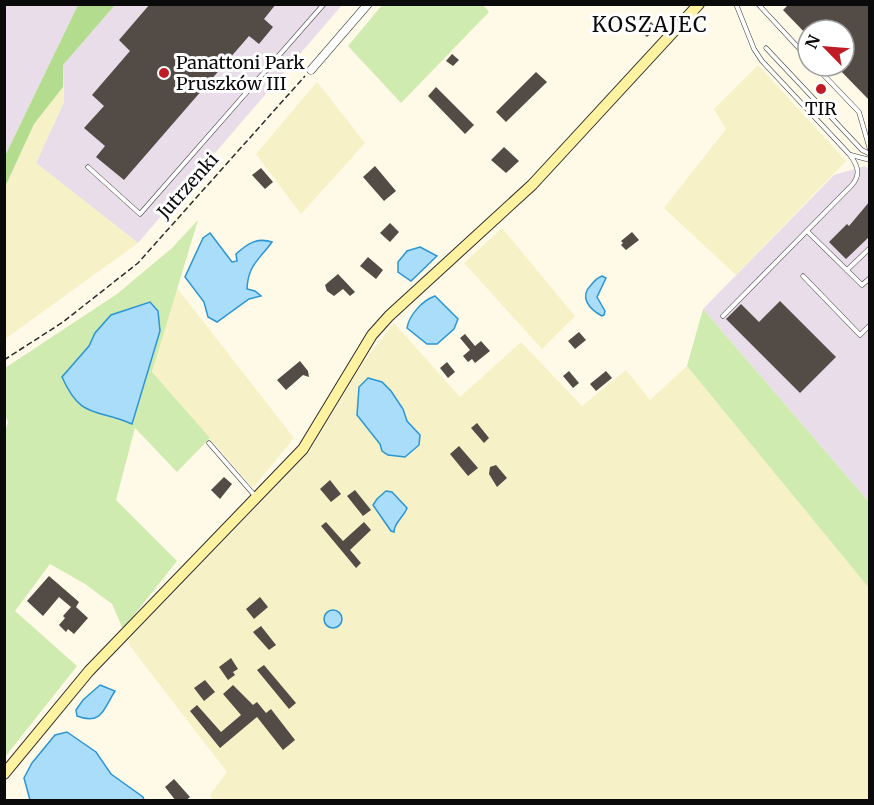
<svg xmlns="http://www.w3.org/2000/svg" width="874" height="805" font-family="Merriweather,serif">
<rect width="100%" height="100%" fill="#fffae7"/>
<g fill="#e9ddea">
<path d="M 5,5 L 78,5 L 5,156 Z"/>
<path d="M 115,5 L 342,5 L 138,243 L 36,163 L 64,102 L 63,65 Z"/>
<path d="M 865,166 L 869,170 L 869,502 L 703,309 L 834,175 Z"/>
</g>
<g fill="#f6f1c6">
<path d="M 758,65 L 846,161 L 736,275 L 664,208 L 726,129 L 714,109 Z"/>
<path d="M 317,82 L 365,143 L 301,214 L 256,154 Z"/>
<path d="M 63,87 L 64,102 L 36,163 L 138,243 L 5,339 L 5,187 L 34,124 Z"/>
<path d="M 502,228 L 575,316 L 542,349 L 464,263 Z"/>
<path d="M 177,288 L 294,438 L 253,488 L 152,372 Z"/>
<path d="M 394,323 L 460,397 L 521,342 L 582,406 L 626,370 L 650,400 L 687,366 L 869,588 L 869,800 L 213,800 L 210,795 L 227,772 L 130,646 L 128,640 L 309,452 L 364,361 Z"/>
</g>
<g fill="#d0ebb0" fill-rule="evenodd">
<path d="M 383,4 L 483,5 L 489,12 L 401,103 L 348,46 Z"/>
<path d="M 198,220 L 152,372 L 210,438 L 177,472 L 135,428 L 116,500 L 177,561 L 123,629 L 112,604 L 85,584 L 50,564 L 15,611 L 77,666 L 5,757 L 4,436 L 8,422 L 5,414 L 5,368 L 117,294 L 172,248 ZM 111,315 L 160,331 L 132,424 L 112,415 L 98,414 L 62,377 L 89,346 Z"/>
<path d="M 703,309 L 869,502 L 869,588 L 687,366 Z"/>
</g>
<path fill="#b3dc8e" d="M 78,5 L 115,5 L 63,65 L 63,87 L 34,124 L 5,187 L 5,156 Z"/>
<g fill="#a9ddf9" stroke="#2c95d4" stroke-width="1.5">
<path d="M 210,233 L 232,262 L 237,261 L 236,254 C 247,244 257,237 272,242 C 259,260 248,265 247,289 L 255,291 L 261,296 L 249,299 L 217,322 L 208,317 L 204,302 L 185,277 L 203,238 Z"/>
<path d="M 420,247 L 437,256 L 411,281 L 398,272 L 398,262 L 407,251 Z"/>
<path d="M 602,276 L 606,278 L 597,297 L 605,311 L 604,315 L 602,316 C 589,309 579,297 591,285 C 595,280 597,278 602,276 Z"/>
<path d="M 435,296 L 458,319 L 454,329 L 437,344 L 427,344 L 407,328 C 409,315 423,300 435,296 Z"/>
<path d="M 150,302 L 158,311 L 160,331 L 132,424 C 96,408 81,420 62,377 L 89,346 L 95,333 L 111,315 Z"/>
<path d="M 368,378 L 382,382 L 391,391 L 403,409 L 407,421 L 420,435 L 419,445 L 405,457 L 388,455 L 382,451 L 380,444 L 357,415 L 359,387 Z"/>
<path d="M 386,491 L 392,492 L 407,508 C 404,517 394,522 394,532 L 391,531 L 373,505 L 377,499 Z"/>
<circle cx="333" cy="619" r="9"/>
<path d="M 100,685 L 115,691 C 104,708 102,726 77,716 L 76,710 L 83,700 Z"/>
<path d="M 67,732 L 96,752 L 111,774 L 143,797 L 144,800 L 30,800 L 24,778 L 32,763 L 55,735 Z"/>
</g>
<g fill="#534b46">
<path d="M 150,4 L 276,4 L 264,19 L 273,27 L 259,44 L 249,36 L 124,180 L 96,157 L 105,146 L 84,128 L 104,106 L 92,95 L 130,51 L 119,40 Z"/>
<path d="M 789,4 L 870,4 L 870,101 L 836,66 L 844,66 L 844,30 L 808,30 L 808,36 L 783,10 Z"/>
<path d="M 647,18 L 657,28 L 647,37 L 638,28 Z"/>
<path d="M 452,54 L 459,60 L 453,66 L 446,61 Z"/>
<path d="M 536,72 L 547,82 L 506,122 L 496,112 Z"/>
<path d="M 436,87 L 474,125 L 465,134 L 428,96 Z"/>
<path d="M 504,147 L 519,161 L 506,173 L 491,160 Z"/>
<path d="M 375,166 L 396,191 L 384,201 L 363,177 Z"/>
<path d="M 261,168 L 273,182 L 265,189 L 252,175 Z"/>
<path d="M 870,201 L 870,236 L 846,259 L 829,242 L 847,224 L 849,226 Z"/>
<path d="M 390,223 L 399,232 L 390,242 L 380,233 Z"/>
<path d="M 632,232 L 639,240 L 626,250 L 621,245 L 623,243 L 621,241 Z"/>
<path d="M 368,257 L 383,270 L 376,279 L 360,266 Z"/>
<path d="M 338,274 L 355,292 L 350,296 L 343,289 L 334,296 L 327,291 L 325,285 Z"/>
<path d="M 780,301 L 836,357 L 800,393 L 726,319 L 741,304 L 759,322 Z"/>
<path d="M 579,332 L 586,340 L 575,349 L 568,341 Z"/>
<path d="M 465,334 L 475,346 L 481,341 L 490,351 L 475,363 L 472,359 L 468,362 L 463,356 L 470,350 L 460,338 Z"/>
<path d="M 300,361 L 308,371 L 309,377 L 303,375 L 286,390 L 277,380 Z"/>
<path d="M 447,362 L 455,372 L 448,378 L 440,368 Z"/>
<path d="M 569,371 L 579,383 L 573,388 L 563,376 Z"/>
<path d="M 606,371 L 612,378 L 596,391 L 590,384 Z"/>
<path d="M 477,423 L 489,438 L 484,443 L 471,428 Z"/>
<path d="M 459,446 L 478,468 L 468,476 L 450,454 Z"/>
<path d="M 496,465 L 507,478 L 497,487 L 489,474 L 490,467 Z"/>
<path d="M 224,477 L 232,484 L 220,499 L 211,490 Z"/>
<path d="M 330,480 L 341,494 L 331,502 L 320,489 Z"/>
<path d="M 355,490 L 371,510 L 363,516 L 347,496 Z"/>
<path d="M 326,522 L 343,541 L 364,522 L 371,530 L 350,550 L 361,563 L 356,568 L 321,526 Z"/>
<path d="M 49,576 L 79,602 L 76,607 L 88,618 L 74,634 L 68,629 L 66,632 L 59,625 L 65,618 L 63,616 L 71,607 L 59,597 L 43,616 L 27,601 Z"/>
<path d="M 260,597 L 268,607 L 254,619 L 246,609 Z"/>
<path d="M 261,626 L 276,645 L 269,650 L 253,632 Z"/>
<path d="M 231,658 L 238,669 L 233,672 L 235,675 L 228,680 L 219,667 Z"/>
<path d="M 264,665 L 296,703 L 289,709 L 257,670 Z"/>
<path d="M 205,680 L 215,692 L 204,701 L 194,688 Z"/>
<path d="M 233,685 L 253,705 L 257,702 L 266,713 L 271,709 L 295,740 L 283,750 L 257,717 L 220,748 L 190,711 L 197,705 L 221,732 L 241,715 L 223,694 Z"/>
<path d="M 174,779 L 190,797 L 185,801 L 176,801 L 165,787 Z"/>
</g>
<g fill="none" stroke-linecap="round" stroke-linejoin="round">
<g stroke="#3d3d3d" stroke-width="5">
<g id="lane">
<path d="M 758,4 L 808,58"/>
<path d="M 766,48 L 862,150 L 870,154"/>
<path d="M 815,66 L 859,112 L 870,150"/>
<path d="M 851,155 L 870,160"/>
<path d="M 88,167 L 140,214 L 324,4"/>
<path d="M 807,231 L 862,285 L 870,278"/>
<path d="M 847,270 L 870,248"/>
<path d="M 803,276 L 860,335 L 870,325"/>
<path d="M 723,316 L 852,185 C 861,174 858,166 850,155 L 762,61 L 754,49 L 736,4"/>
<path d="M 209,443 L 256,497"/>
</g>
</g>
<g stroke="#3d3d3d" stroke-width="9">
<path id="street" d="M 311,70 L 368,4"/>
</g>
<g stroke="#2c2c2c" stroke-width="12">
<path id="secondary" d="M 4,774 L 89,671 L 303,449 L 372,335 L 389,316 L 532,185 L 699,4"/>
</g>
<path stroke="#2c2c2c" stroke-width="1.5" stroke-dasharray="6 3" stroke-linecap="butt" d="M 4,360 L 63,322 L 138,263 L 305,76"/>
<use href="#lane" stroke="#fff" stroke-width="4"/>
<use href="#street" stroke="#fff" stroke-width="8"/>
<use href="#secondary" stroke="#fff3a2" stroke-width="10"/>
</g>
<g fill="#c01c27" stroke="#fff" stroke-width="2">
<circle cx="164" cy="73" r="6"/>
<circle cx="821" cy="89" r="6"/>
</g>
<g text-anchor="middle" stroke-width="6" stroke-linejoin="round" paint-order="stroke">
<g font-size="18" fill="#0a0a0a" stroke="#fff" text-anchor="start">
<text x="176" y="69">Panattoni Park<tspan x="176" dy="21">Pruszków III</tspan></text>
<text x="821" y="115" text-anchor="middle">TIR</text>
</g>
<g font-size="18" fill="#0a0a0a" stroke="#fff">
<text transform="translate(188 186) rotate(-48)" y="6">Jutrzenki</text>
</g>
<g font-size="21" letter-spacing="1.5" fill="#0a0a0a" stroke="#fff">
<text x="650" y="32">KOSZAJEC</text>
</g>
</g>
<rect width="874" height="805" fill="none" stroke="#0a0a0a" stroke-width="12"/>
<g transform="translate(826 48) rotate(295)"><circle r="28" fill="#ffffff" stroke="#9d9d9d" stroke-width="1.5"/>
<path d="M0-4.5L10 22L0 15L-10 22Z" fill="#c01c27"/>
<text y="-9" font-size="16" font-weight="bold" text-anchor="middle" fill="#0a0a0a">N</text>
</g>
</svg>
